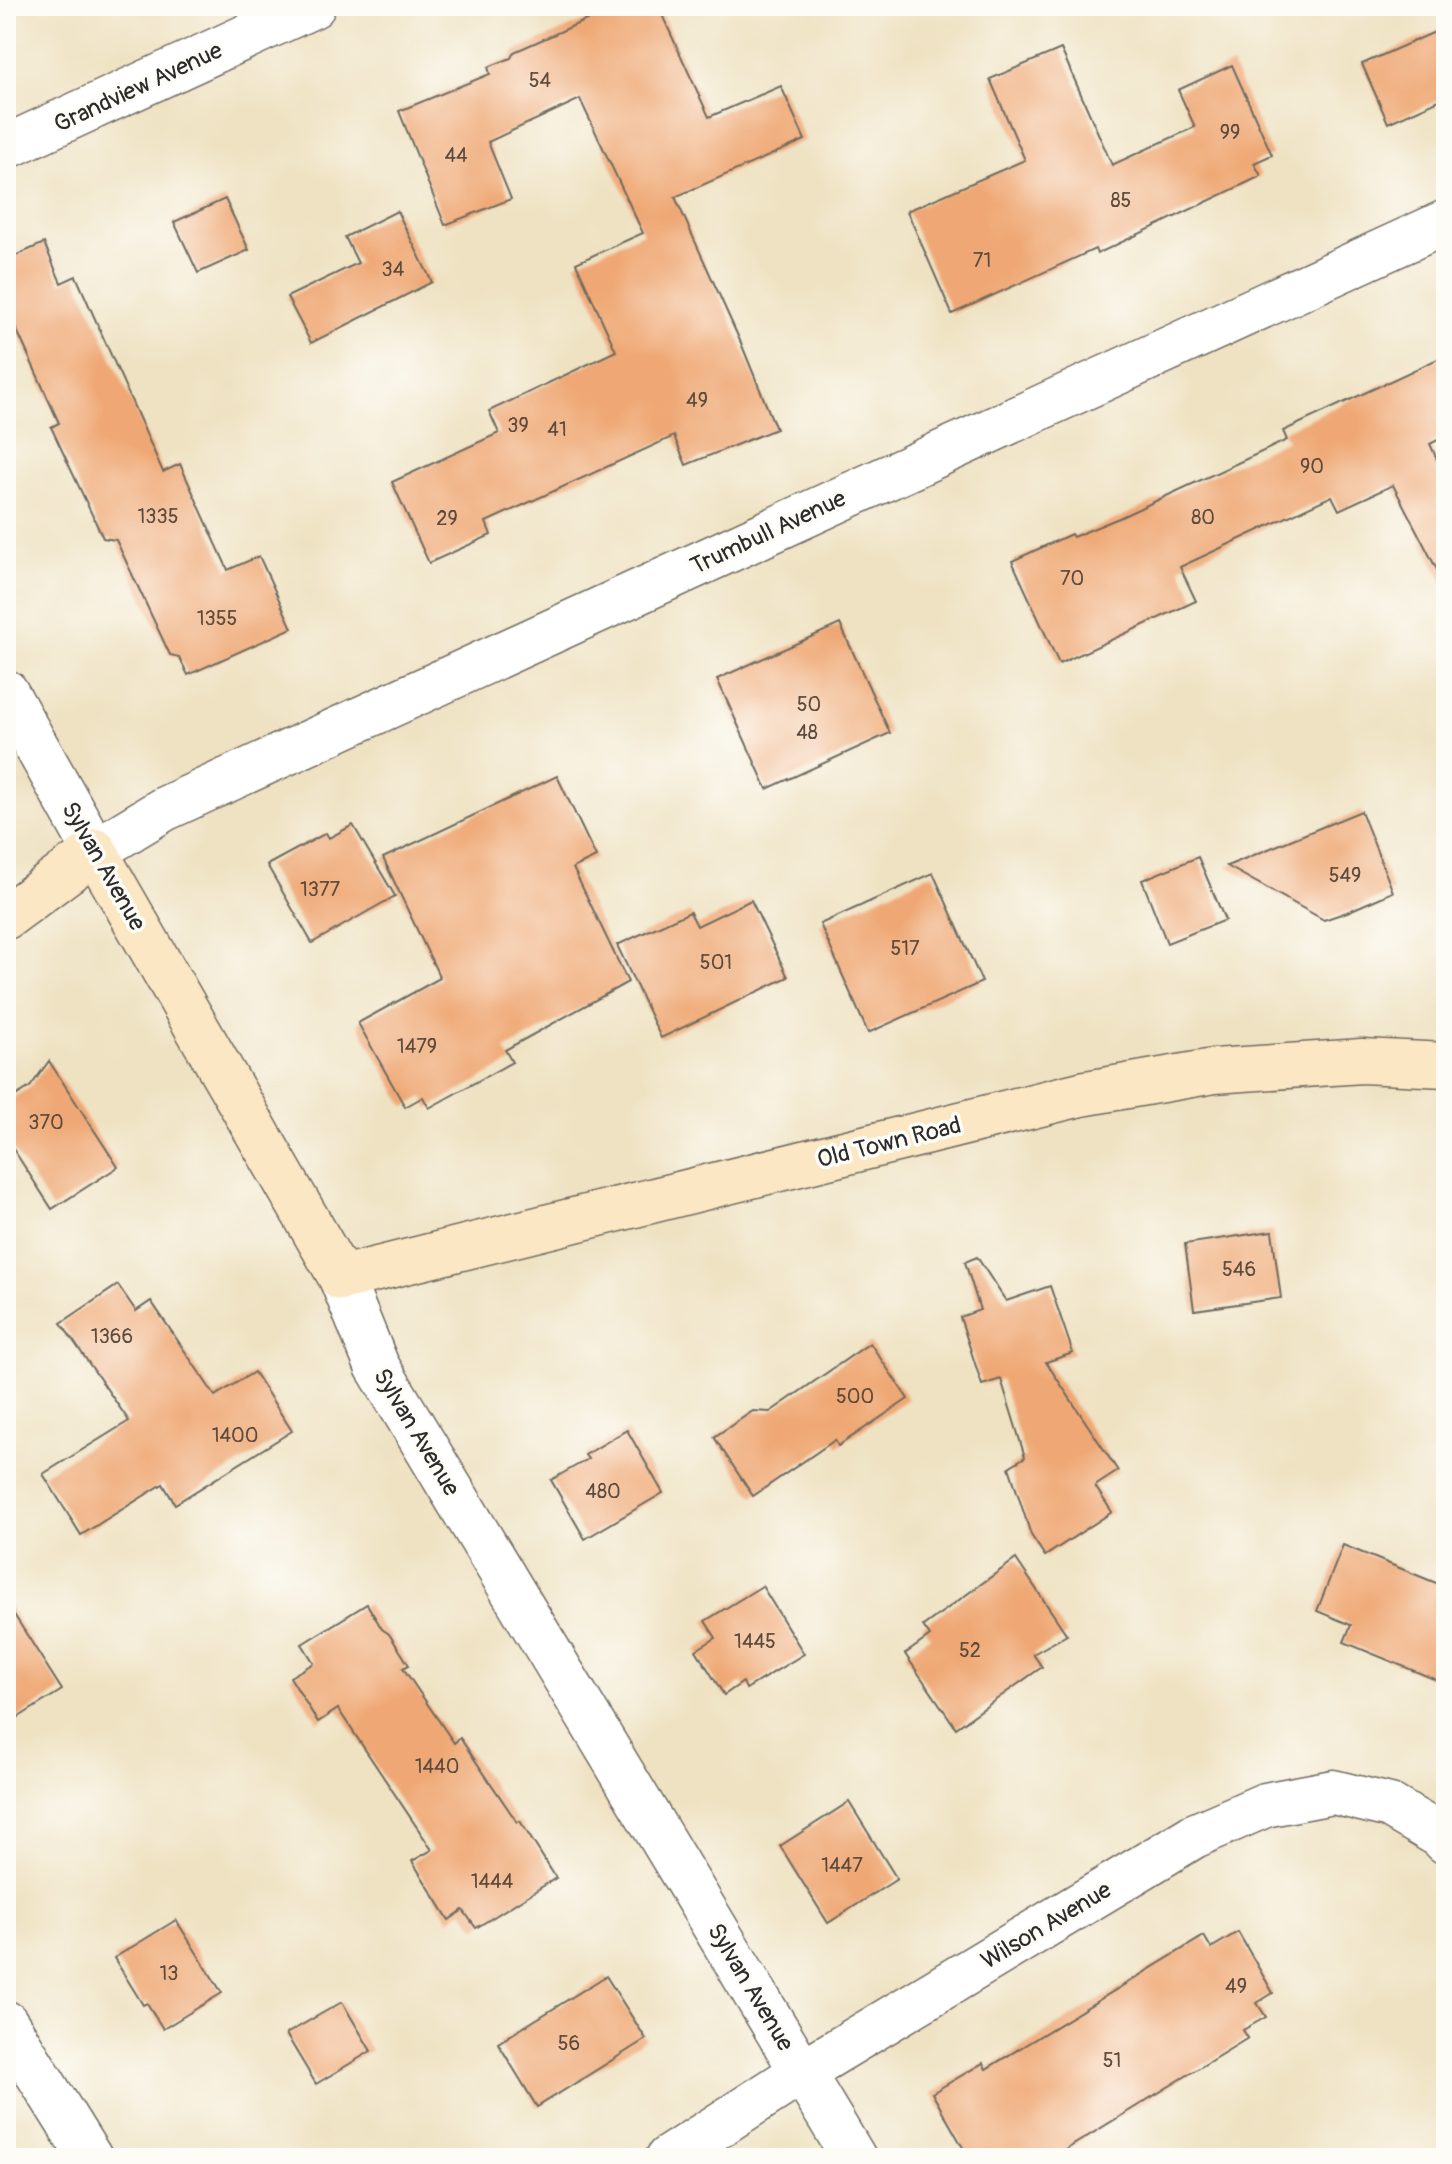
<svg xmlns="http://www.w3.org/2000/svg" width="1452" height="2164" font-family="Pangolin,sans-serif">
<rect width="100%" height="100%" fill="#fdfcf7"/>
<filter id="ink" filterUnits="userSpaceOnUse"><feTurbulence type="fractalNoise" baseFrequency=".0125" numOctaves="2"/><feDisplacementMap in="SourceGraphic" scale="16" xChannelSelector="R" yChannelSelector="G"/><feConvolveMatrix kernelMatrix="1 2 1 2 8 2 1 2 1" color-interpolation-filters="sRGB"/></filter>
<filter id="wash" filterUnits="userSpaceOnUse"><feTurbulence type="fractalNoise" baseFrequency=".006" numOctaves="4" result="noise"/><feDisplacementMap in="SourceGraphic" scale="32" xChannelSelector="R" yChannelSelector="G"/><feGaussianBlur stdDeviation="1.8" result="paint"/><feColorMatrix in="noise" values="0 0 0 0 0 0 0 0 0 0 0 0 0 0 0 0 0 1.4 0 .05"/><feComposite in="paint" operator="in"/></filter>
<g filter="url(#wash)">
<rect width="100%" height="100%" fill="#efe2c2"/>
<g id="blocks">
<g fill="#efa874">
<path d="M 618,6 L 658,6 L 709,117 L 781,86 L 805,140 L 675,197 L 741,343 L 776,429 L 686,465 L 674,436 L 486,522 L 491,535 L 429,563 L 392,482 L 499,433 L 489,411 L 616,351 L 576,263 L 643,233 L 580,99 L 488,142 L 511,199 L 445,225 L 399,111 L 490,74 L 488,67 L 511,58 L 514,52 Z"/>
<path d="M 1446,27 L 1446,97 L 1388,123 L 1362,64 Z"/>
<path d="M 1061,49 L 1112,165 L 1195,127 L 1178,90 L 1232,65 L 1272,155 L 1254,163 L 1261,176 L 1097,254 L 1095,249 L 952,314 L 907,211 L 1025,160 L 990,79 Z"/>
<path d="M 225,199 L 249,250 L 198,273 L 174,222 Z"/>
<path d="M 397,211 L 432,282 L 311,343 L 287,297 L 358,263 L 345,237 Z"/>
<path d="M 44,243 L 61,283 L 76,276 L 163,472 L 180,464 L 228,570 L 259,556 L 292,628 L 188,675 L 179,657 L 170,655 L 116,540 L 103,538 L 51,427 L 59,423 L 6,306 L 6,260 Z"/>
<path d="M 1446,355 L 1446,436 L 1430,444 L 1446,479 L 1446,587 L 1393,485 L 1339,510 L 1332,496 L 1180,567 L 1196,601 L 1059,664 L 1012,561 L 1071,534 L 1073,537 L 1119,518 L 1287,440 L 1283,431 Z"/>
<path d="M 840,624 L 890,733 L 767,789 L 717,679 Z"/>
<path d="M 557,776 L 596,857 L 573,868 L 628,982 L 505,1050 L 512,1062 L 429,1108 L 423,1097 L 405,1107 L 358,1023 L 440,978 L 383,858 Z"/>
<path d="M 1361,811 L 1393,892 L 1347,912 L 1324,920 L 1227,866 Z"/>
<path d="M 353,825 L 395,896 L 312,943 L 267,865 L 326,833 L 329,838 Z"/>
<path d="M 1198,857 L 1225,920 L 1167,943 L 1142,880 Z"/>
<path d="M 933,873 L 982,982 L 868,1033 L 820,924 Z"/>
<path d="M 751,900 L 788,977 L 661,1038 L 617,945 L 690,912 L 697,926 Z"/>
<path d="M 49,1061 L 118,1167 L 52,1209 L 6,1138 L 6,1102 L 30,1087 Z"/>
<path d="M 1272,1231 L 1281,1298 L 1194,1310 L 1185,1244 Z"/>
<path d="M 977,1257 L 1006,1301 L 1050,1286 L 1073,1353 L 1046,1362 L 1118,1471 L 1095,1486 L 1112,1512 L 1045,1556 L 1031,1535 L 1009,1467 L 1025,1457 L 1001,1379 L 982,1385 L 960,1317 L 980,1310 L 965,1262 Z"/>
<path d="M 118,1285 L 136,1311 L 151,1301 L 215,1396 L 254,1372 L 292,1431 L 175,1504 L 163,1484 L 81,1535 L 43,1474 L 129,1421 L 61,1323 Z"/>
<path d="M 870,1343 L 908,1399 L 838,1446 L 835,1440 L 753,1496 L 714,1437 L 753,1411 L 770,1412 Z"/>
<path d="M 627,1430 L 663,1493 L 585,1539 L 551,1480 L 588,1459 L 585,1455 Z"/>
<path d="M 1343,1545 L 1446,1587 L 1446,1684 L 1344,1642 L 1351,1625 L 1317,1611 Z"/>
<path d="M 1016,1559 L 1067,1635 L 1033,1654 L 1042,1667 L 956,1728 L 905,1654 L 930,1636 L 923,1626 Z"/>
<path d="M 762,1586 L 804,1654 L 746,1689 L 743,1682 L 724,1695 L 696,1650 L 716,1638 L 705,1621 Z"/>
<path d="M 6,1602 L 62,1690 L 6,1725 Z"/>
<path d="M 367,1604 L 382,1629 L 389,1634 L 409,1665 L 403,1668 L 454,1743 L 460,1738 L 517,1822 L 520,1821 L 556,1878 L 476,1928 L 463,1910 L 449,1920 L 412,1861 L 432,1850 L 338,1709 L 318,1722 L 290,1677 L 314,1663 L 302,1644 Z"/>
<path d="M 849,1802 L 897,1879 L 828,1923 L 780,1846 Z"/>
<path d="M 176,1920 L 222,1993 L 163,2029 L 147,2003 L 143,2005 L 114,1958 Z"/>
<path d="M 1238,1932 L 1273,1993 L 1257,2003 L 1266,2017 L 1243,2030 L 1248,2038 L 1052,2158 L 969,2158 L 932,2093 L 983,2063 L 986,2069 L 1204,1936 L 1211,1948 Z"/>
<path d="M 606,1976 L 646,2039 L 537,2107 L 498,2043 Z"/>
<path d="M 342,2002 L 371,2051 L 316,2084 L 286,2034 Z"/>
</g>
</g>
</g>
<g filter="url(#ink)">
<use href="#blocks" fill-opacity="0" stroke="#706b60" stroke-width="2"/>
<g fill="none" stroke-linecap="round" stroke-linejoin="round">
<g stroke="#706b60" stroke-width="47">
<g id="minor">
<path d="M 6,147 L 313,6"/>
<path d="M 95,851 L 164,809 L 1446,222"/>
<path d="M 341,1278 L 377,1366 L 854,2158"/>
<path d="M 6,2023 L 90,2158"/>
<path d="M 668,2158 L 802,2072 L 1194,1836 L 1265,1805 L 1333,1792 L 1390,1806 L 1439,1835 L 1446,1842"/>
</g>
</g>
<g stroke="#706b60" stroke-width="47">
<path id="tertiary" d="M 6,692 L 95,851"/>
</g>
<g stroke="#706b60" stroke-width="47">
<path id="secondary" d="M 6,917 L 95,851 L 341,1278 L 1081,1094 L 1214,1071 L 1362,1061 L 1446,1065"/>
</g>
<use href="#minor" stroke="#fff" stroke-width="44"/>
<use href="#tertiary" stroke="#fff" stroke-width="44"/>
<use href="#secondary" stroke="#fbe7c3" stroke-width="44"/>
</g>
</g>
<g text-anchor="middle" stroke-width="7" stroke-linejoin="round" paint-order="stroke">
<g font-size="20" fill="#5c4a3d">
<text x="540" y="87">54</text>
<text x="1230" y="139">99</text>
<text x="456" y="162">44</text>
<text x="1121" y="207">85</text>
<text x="982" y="267">71</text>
<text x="393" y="276">34</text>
<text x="697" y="407">49</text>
<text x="518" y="432">39</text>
<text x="557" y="436">41</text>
<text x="1312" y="473">90</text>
<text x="158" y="523">1335</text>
<text x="1203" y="524">80</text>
<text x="447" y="525">29</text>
<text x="1072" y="585">70</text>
<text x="217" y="625">1355</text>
<text x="809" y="711">50</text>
<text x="807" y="739">48</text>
<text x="1345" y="882">549</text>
<text x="320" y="896">1377</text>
<text x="905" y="955">517</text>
<text x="716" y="969">501</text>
<text x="417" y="1053">1479</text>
<text x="46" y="1129">370</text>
<text x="1239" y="1276">546</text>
<text x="112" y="1343">1366</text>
<text x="855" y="1403">500</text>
<text x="235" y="1442">1400</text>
<text x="603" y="1498">480</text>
<text x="755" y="1648">1445</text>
<text x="970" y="1657">52</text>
<text x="437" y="1773">1440</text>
<text x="842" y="1872">1447</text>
<text x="492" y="1888">1444</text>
<text x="169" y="1980">13</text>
<text x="1236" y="1993">49</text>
<text x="569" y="2050">56</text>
<text x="1112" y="2067">51</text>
</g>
<g font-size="24" fill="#2b2b2b" stroke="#fdfcf7">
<text transform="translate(138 87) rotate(-25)" y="8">Grandview Avenue</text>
<text transform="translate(768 532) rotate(-25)" y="8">Trumbull Avenue</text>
<text transform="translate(104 866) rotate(60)" y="8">Sylvan Avenue</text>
<text transform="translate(889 1142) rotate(-14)" y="8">Old Town Road</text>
<text transform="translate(417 1432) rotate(59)" y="8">Sylvan Avenue</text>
<text transform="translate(1046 1925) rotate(-31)" y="8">Wilson Avenue</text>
<text transform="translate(751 1987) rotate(59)" y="8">Sylvan Avenue</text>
</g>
</g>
<rect width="1452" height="2164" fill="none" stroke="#fdfcf7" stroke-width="32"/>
</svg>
